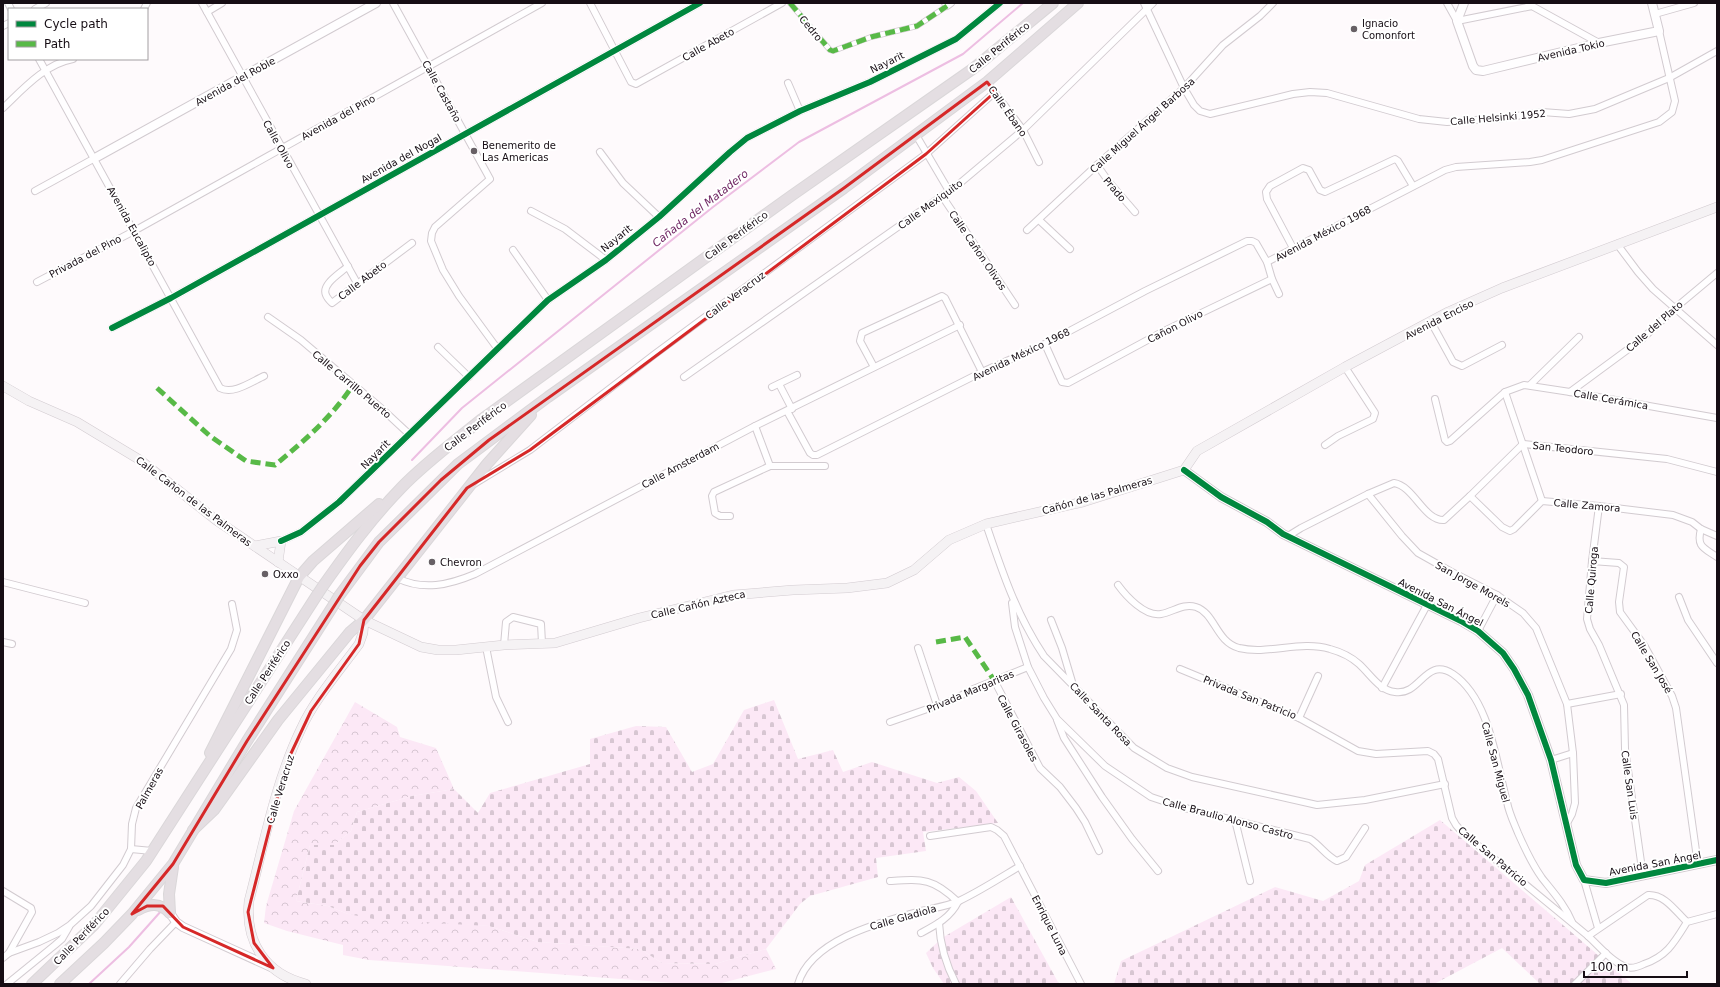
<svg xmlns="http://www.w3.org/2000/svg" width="1720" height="987" font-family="'DejaVu Sans',sans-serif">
<defs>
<pattern id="forest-crowns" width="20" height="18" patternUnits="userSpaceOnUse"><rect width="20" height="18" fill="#fce8f6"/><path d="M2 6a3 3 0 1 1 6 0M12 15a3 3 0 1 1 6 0" fill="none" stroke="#d7c6d2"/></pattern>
<pattern id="cemetery-stones" width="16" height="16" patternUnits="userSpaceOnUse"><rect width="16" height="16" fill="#fce8f6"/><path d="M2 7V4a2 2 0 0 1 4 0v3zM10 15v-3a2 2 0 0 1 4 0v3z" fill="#d7c6d2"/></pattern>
</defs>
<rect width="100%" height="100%" fill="#fefafc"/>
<path fill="url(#forest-crowns)" d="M 355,702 L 397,727 L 400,737 L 436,748 L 454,789 L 412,796 L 357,812 L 351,831 L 334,845 L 310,845 L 296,901 L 328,906 L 348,914 L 489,926 L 538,942 L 640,949 L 662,963 L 715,964 L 766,949 L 776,969 L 718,984 L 687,984 L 369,960 L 343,955 L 343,945 L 287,931 L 264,923 L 266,906 L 294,811 Z"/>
<g fill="url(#cemetery-stones)">
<path d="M 774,700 L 798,759 L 833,750 L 843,772 L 872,762 L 937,783 L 959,777 L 976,791 L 998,823 L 923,832 L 926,851 L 876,858 L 878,877 L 810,896 L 800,904 L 766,949 L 715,964 L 662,963 L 640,949 L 538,942 L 489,926 L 379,920 L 348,914 L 328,906 L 296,901 L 310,845 L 334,845 L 351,831 L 357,812 L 412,796 L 454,789 L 478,813 L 490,793 L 590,764 L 590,739 L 636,726 L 666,727 L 692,772 L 713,764 L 744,710 Z"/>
<path d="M 1440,820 L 1632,984 L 1540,984 L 1502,948 L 1434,984 L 1114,984 L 1121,961 L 1275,887 L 1323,901 L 1359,881 L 1365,865 Z"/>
<path d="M 1011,897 L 1059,984 L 944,984 L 933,968 L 926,953 L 942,938 Z"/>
</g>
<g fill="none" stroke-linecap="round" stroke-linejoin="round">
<g stroke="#edbee2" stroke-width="2">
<path d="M 412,460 L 462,408 L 713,207 L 799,142 L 963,54 L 1023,3"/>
<path d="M 89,984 L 129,947 L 162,910"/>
</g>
<g stroke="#d2cbd0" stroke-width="6">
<path id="pedestrian" d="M 790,3 L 830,50 L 833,51 L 871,37 L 917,26 L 947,6"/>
</g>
<g stroke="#d2cbd0" stroke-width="8">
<g id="minor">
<path d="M 8,3 L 11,9"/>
<path d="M 202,3 L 357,283"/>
<path d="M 393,3 L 490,179 L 435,227 L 432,233 L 431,241 L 443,270 L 459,296 L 497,348"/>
<path d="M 590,3 L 631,82 L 636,84 L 782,3"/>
<path d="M 945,3 L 947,6 L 951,3"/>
<path d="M 1144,3 L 1184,88 L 1194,105 L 1200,111 L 1210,114 L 1293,94 L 1310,92 L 1327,93 L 1419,119 L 1447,122 L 1504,118 L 1542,112 L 1569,114 L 1595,109 L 1669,78 L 1717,51"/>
<path d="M 1447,3 L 1457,21 L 1532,6 L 1599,43"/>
<path d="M 35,9 L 46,3"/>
<path d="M 144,9 L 147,3"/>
<path d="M 207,12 L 222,3"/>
<path d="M 1655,14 L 1694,3"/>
<path d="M 3,26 L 9,23"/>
<path d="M 39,59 L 220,388 C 233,395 251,382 264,376"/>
<path d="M 987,82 L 1023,130 L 1039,162"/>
<path d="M 788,83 L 800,111"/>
<path d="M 3,108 C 23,89 45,64 73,59"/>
<path d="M 916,135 L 949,191"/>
<path d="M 600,152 L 623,183 L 659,217"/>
<path d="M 1097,165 L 1109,182 L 1135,212"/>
<path d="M 35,191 L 95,158"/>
<path d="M 942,196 L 1015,305"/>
<path d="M 531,211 L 565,229 L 606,260"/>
<path d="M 1039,220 L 1070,249"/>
<path d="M 1027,230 L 1097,165 L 1184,88 L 1223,45 L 1260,16 L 1273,3"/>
<path d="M 1617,244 L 1638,272 L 1653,289 L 1717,345"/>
<path d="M 1293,248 L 1267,199 L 1266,192 L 1270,186 L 1303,168 L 1309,170 L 1320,190 L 1325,192 L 1395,159 L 1398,161 L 1413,186"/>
<path d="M 513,250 L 548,300"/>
<path d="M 1267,262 L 1445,170 L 1456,167 L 1530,162 L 1542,160 L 1659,122 L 1672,112 L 1675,101 L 1659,31"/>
<path d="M 348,266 C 341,273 321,284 326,295 C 327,298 330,301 332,303 L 412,243"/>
<path d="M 37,282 L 134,231 L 542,3"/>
<path d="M 268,317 L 301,340 L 381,408 L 409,434"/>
<path d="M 1431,322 L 1453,362 L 1462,366 L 1502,345"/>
<path d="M 112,328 L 171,298 L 700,3"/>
<path d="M 1045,344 L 1062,382 L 1068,383 L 1166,330 L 1272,279"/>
<path d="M 438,347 L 469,377"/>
<path d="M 874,367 L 860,341 L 862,333 L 942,296 L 945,298 L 982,372"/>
<path d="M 684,377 L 959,184 L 1023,130 L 1153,3"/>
<path d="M 779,384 L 792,409"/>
<path d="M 1530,385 L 1579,337"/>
<path d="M 772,387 L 797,375"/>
<path d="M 1505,392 L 1542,501"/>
<path d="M 1570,392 L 1642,339 L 1674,309 L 1717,273"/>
<path d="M 1435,399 L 1445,440 L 1447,442 L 1450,441 L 1505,392 L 1524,385 L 1570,392 L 1717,418"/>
<path d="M 787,411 L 810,453 L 813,455 L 817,455 L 982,372 L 1045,344 L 1145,291 L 1247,241 L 1252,241 L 1256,243 L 1267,262 L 1272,279 L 1279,294"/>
<path d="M 755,426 L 770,466"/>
<path d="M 1325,445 L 1338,436 L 1373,419 L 1375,413 L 1345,367"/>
<path d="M 474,484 L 530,450 L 655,354 L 926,154 L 995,92"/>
<path d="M 1368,494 L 1402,536 L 1418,553 L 1450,571 L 1497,595 L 1523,613 L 1536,628 L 1567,704 L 1573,753 L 1575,803 L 1572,814 L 1566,825"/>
<path d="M 1470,496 L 1502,527 L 1510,531 L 1514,529 L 1542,501 L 1599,506 L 1673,515 L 1692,522 L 1701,529 L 1717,536"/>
<path d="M 1599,506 L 1592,561 L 1587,619 L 1590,629 L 1599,645 L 1624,705 L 1625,749 L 1643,876"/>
<path d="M 730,516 L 720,516 L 715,513 L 712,496 L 714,492 L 770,466 L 825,466"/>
<path d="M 986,524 C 1002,571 1016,614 1044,656 L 1134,748 L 1167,768 L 1192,777 L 1317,805 L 1365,800 L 1445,784"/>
<path d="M 1701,529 C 1696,547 1704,548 1717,557"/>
<path d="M 1288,536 L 1301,528 L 1368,494 L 1394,483 C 1414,486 1424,521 1444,520 L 1470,496 L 1523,444 L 1667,459 L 1717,472"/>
<path d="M 281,541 L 301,532 L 339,502 L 548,300 L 606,260 L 659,217 L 730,152 L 747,138 L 800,111 L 870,82 L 956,39 L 1000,3"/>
<path d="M 1592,561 L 1619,563 L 1624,567 L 1619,602 L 1620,612 L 1644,645 L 1672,696 L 1676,708 L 1698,865"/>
<path d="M 397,578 C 423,591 449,585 475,574 L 755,426 L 960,325"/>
<path d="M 3,582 L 85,603"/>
<path d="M 1118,585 C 1126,596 1145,617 1161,614 C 1173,612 1183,603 1196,607 C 1215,613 1216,642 1239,648 C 1269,655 1300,640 1330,649 C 1341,652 1350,656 1359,664 C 1371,675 1379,690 1395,692 C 1421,696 1425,656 1453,674 C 1490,699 1496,762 1507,802 C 1509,813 1514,823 1518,833 C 1525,849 1532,864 1542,878 C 1553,892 1565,905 1572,922"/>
<path d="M 1679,597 L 1688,620 L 1717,663"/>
<path d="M 1012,603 L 1015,627 L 1028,667 L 1044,698 L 1057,719 L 1105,766 L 1151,797 L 1181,807 L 1310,839 C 1320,845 1326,856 1337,861 L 1346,857 L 1365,828"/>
<path d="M 1051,620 L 1062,648 L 1073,685"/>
<path d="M 1478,631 L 1497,595"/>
<path d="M 3,642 L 12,644"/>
<path d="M 504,645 L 506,622 L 513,617 L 541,624 L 542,643"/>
<path d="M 486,647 L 496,697 L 508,722"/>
<path d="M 918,648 L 937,705"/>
<path d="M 1180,669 L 1299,718 L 1358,751 L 1376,754 L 1428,751 L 1434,754 L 1438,759 L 1452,818 L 1456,825 L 1463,833 L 1588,936 C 1599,946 1612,962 1626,967 C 1632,969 1638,967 1644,964 C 1667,956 1674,943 1687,922 L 1717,914"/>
<path d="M 994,680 L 1040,768 L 1060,787 L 1076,808 L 1085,822 L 1099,851"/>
<path d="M 1382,688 L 1427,605"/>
<path d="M 1567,704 L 1621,694"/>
<path d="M 1299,718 L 1318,676"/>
<path d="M 1057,720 L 1064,738 L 1102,797 L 1132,839 L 1158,871"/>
<path d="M 890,722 L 953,700 L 971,690 L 1028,667"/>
<path d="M 1551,760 L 1573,753"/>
<path d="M 1235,820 L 1250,881"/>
<path d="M 930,836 L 991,827 L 997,830 L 1004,836 L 1081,984"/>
<path d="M 131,849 L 152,851"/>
<path d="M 1584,880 L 1598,928"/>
<path d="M 890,881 C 923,879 933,878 958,902 C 950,918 936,925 921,933"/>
<path d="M 3,891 L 31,908 L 32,912 L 9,953 L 3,958"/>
<path d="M 939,923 C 940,944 946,965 956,984"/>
<path d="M 1588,936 L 1648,895 C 1665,894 1676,912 1687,922"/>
<path d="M 9,953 L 39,942 L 58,933 L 70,925 L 91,906 L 123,865 L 131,849 L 132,824 L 136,808 L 231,649 L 237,630 L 232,604"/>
<path d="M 7,984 L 55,945 L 62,939 L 69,927"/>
<path d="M 120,984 L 150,949 L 176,922"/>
<path d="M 798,984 C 811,939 881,922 921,911 C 934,908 948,906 959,901 C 980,891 1000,878 1020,866"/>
<path d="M 1575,984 L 1606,953"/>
</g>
</g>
<g stroke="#d2cbd0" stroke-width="10">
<g id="tertiary">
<path d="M 1464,3 L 1457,21 L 1473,66 L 1476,70 L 1483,71 L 1599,43 L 1659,31 L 1652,3"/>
<path d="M 95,158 L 376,3"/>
<path d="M 1184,470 L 1221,497 L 1267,522 L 1283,534 L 1461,621 L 1478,631 L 1503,653 L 1514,669 L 1528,695 L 1551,760 L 1576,865 L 1584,880 L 1606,883 L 1717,860"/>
<path d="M 170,913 L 176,922 L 183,927 L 271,967"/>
</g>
</g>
<g stroke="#d2cbd0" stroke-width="10">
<g id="secondary">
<path d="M 3,386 L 29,401 L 77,422 L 140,460 L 216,520 L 364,620 L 421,647 L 438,650 L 456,650 L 504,645 L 555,643 L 639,618 L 733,595 L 793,590 L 847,588 L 887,583 L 914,570 L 949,540 L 986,524 L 1083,502 L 1184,470 L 1197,451 L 1345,367 L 1448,312 L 1502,288 L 1717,207"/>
<path d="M 255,546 L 281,541 L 278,562"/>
<path d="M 306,984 C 265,974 245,942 249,901 C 264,844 275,783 301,729 C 314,700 340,670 359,644 L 363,633 L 364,620"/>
</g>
</g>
<g stroke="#dad7d9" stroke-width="12">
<g id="trunk">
<path d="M 323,586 C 347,552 371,519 401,488 C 425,463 455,441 482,419 L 791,196 L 974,68 L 1053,3"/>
<path d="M 339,596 L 379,542 L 458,464 L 548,397 L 844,188 L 987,82 L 1078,3"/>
<path d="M 210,753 L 299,577 L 313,561 L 379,504"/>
<path d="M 193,830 L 214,810 L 278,720 L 350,632 L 364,620 L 487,464 L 531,415"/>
<path d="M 138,910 C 151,903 160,903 170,913"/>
<path d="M 170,913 L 169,894 L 173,867"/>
<path d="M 32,984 L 94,925 L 146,861 L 317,595"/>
<path d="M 60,984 L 104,943 L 132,914 L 173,864 L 247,741 L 333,606"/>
</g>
</g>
<use href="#pedestrian" stroke="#fffeff" stroke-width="4.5"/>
<use href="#minor" stroke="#fffeff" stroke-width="6"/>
<use href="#tertiary" stroke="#fffeff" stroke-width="8"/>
<use href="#secondary" stroke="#f5f2f4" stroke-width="9"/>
<use href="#trunk" stroke="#e4dee2" stroke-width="10"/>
<g stroke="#dad7d9" stroke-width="12" stroke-linecap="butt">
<g id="trunk-bridge">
<path d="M 317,595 L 323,586"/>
<path d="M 333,606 L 339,596"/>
</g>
</g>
<use href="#trunk-bridge" stroke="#e4dee2" stroke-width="10"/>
<g stroke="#58b947" stroke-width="5" stroke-dasharray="10 5" stroke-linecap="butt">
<path d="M 790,3 L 830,50 L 833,51 L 871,37 L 917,26 L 947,6"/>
<path d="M 157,388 L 210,436 L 246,461 L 275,465 C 304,441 332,417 353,385"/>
<path d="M 936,642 L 965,637 L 994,680"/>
</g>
<g stroke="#fff" stroke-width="8">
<g id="cycleway">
<path d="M 112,328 L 171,298 L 700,3"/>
<path d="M 1184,470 L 1221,497 L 1267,522 L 1283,534 L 1461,621 L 1478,631 L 1503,653 L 1514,669 L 1528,695 L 1551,760 L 1576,865 L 1584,880 L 1606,883 L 1717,860"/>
<path d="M 281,541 L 301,532 L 339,502 L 548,300 L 606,260 L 659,217 L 730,152 L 747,138 L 800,111 L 870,82 L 956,39 L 1000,3"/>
</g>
</g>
<use href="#cycleway" stroke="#00873e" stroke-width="6"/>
</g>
<path fill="none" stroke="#d62828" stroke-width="3" stroke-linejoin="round" d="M 987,82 L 995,92 L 926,154 L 530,450 L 467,488 L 364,620 L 359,644 L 311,711 L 286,764 L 248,912 L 254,943 L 273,968 L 183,927 L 163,906 L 147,906 L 132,914 L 173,864 L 247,741 L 360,566 L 379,542 L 441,480 L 489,440 L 844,188 Z"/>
<g fill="#676065" stroke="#fff" stroke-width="1.5">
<circle cx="1354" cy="29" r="4"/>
<circle cx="474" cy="151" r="4"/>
<circle cx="432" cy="562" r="4"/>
<circle cx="265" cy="574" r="4"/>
</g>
<g text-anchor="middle" stroke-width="4" stroke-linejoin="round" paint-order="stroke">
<g font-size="10" fill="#160d14" stroke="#fff" text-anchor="start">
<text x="1362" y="27">Ignacio<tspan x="1362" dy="12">Comonfort</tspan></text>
<text x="482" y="149">Benemerito de<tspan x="482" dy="12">Las Americas</tspan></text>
<text x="440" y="566">Chevron</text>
<text x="273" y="578">Oxxo</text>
</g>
<g font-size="10" fill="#160d14" stroke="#fff">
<text transform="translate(811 28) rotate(50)" y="4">Cedro</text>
<text transform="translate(708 44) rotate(-29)" y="4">Calle Abeto</text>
<text transform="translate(999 47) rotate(-39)" y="4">Calle Periférico</text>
<text transform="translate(1571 50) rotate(-13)" y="4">Avenida Tokio</text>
<text transform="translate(887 62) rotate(-26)" y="4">Nayarit</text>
<text transform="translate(235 81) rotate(-29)" y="4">Avenida del Roble</text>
<text transform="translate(442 91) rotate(61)" y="4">Calle Castaño</text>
<text transform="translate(1008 111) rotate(55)" y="4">Calle Ébano</text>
<text transform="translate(338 117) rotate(-29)" y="4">Avenida del Pino</text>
<text transform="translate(1498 117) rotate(-5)" y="4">Calle Helsinki 1952</text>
<text transform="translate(1142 125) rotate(-42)" y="4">Calle Miguel Ángel Barbosa</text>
<text transform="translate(279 144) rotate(61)" y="4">Calle Olivo</text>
<text transform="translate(401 158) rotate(-29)" y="4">Avenida del Nogal</text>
<text transform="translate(1115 189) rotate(50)" y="4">Prado</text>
<text transform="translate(930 204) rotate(-36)" y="4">Calle Mexiquito</text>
<text transform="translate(132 226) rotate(61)" y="4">Avenida Eucalipto</text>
<text transform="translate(1323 233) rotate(-28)" y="4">Avenida México 1968</text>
<text transform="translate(736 235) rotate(-36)" y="4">Calle Periférico</text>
<text transform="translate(616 238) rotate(-39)" y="4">Nayarit</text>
<text transform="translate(978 250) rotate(56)" y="4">Calle Cañon Olivos</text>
<text transform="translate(85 256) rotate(-28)" y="4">Privada del Pino</text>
<text transform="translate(362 280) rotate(-37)" y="4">Calle Abeto</text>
<text transform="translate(735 295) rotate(-37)" y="4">Calle Veracruz</text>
<text transform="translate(1439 319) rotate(-27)" y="4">Avenida Enciso</text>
<text transform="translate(1175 326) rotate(-27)" y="4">Cañon Olivo</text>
<text transform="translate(1654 326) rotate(-41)" y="4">Calle del Plato</text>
<text transform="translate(1021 354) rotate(-26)" y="4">Avenida México 1968</text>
<text transform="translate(352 384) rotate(40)" y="4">Calle Carrillo Puerto</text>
<text transform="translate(1611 399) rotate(10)" y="4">Calle Cerámica</text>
<text transform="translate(475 426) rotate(-37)" y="4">Calle Periférico</text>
<text transform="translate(1563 448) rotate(6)" y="4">San Teodoro</text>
<text transform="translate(375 454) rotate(-45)" y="4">Nayarit</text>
<text transform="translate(680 465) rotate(-28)" y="4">Calle Amsterdam</text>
<text transform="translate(1097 495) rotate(-16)" y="4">Cañón de las Palmeras</text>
<text transform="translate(194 501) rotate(37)" y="4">Calle Cañon de las Palmeras</text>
<text transform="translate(1587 505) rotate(5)" y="4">Calle Zamora</text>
<text transform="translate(1591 580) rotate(-85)" y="4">Calle Quiroga</text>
<text transform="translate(1473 584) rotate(29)" y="4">San Jorge Morels</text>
<text transform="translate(1441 602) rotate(27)" y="4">Avenida San Ángel</text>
<text transform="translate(698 604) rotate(-13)" y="4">Calle Cañón Azteca</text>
<text transform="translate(1652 662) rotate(59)" y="4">Calle San José</text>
<text transform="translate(267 672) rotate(-57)" y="4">Calle Periférico</text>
<text transform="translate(970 691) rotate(-23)" y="4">Privada Margaritas</text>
<text transform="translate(1250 697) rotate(22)" y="4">Privada San Patricio</text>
<text transform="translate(1101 714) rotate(46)" y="4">Calle Santa Rosa</text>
<text transform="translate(1018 728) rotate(62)" y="4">Calle Girasoles</text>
<text transform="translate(1496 762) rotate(75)" y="4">Calle San Miguel</text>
<text transform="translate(1630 785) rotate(82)" y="4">Calle San Luis</text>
<text transform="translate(149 788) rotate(-61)" y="4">Palmeras</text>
<text transform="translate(280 789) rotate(-73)" y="4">Calle Veracruz</text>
<text transform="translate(1228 818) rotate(15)" y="4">Calle Braulio Alonso Castro</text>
<text transform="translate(1493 856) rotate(40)" y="4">Calle San Patricio</text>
<text transform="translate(1655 863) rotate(-11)" y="4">Avenida San Ángel</text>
<text transform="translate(903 917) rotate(-16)" y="4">Calle Gladiola</text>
<text transform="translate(1050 925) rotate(63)" y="4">Enrique Luna</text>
<text transform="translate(81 936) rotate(-46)" y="4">Calle Periférico</text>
</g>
<g font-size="11" font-style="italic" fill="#6a1e5d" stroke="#fff">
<text transform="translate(700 208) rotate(-38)" y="4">Cañada del Matadero</text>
</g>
</g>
<rect width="1720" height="987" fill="none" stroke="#160d14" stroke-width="8"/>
<rect x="8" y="8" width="140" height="52" fill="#ffffff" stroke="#a29ea1"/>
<rect x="16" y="21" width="20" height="6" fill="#00873e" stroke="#a29ea1"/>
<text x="44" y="28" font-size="12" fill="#160d14">Cycle path</text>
<rect x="16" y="41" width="20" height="6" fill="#58b947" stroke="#a29ea1"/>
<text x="44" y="48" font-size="12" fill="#160d14">Path</text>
<path d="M1584 971v6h103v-6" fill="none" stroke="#160d14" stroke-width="2"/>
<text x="1590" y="971" font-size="12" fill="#160d14" stroke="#ffffff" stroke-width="3" paint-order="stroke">100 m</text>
</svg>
